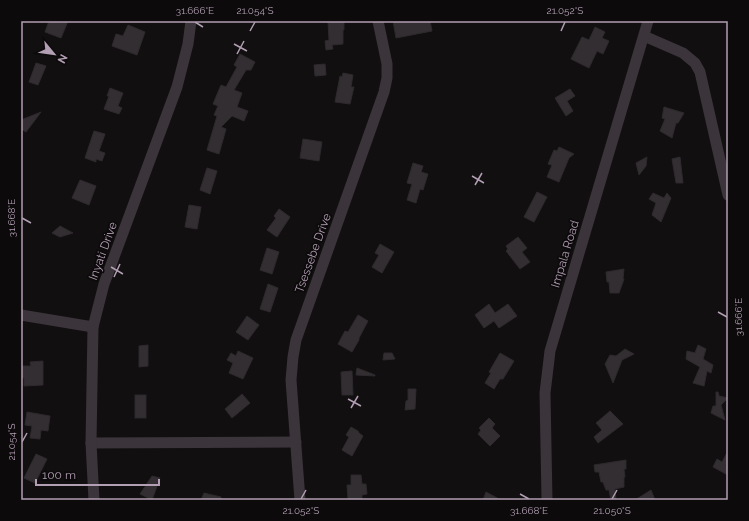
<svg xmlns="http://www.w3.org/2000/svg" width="749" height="521" font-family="Raleway,sans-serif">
<rect width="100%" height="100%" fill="#110f10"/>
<g fill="#332e32" stroke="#2d292c">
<path d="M 49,21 L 68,21 L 61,38 L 45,32 Z"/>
<path d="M 393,21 L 430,21 L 432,31 L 396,38 Z"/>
<path d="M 328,22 L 344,22 L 344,30 L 343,30 L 343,44 L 332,45 L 333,49 L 326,50 L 325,41 L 329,40 Z"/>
<path d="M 128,25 L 145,32 L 137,55 L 112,46 L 116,34 L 123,36 Z"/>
<path d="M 595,27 L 605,32 L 602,38 L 609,41 L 603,54 L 597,51 L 589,68 L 571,59 L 582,37 L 589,40 Z"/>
<path d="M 240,54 L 255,62 L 251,70 L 246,70 L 234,90 L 242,93 L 237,107 L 248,111 L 244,121 L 232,116 L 221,127 L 226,129 L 219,154 L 207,150 L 217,116 L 214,115 L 218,106 L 213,104 L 221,85 L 226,87 L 237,67 L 234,65 Z"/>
<path d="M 36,63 L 46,66 L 38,85 L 29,82 Z"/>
<path d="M 325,64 L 326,75 L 315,76 L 314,65 Z"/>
<path d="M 343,73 L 353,75 L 351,87 L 354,87 L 350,104 L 335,102 L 340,76 L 342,77 Z"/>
<path d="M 110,88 L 123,93 L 118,106 L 122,108 L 119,114 L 104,109 L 109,96 L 107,96 Z"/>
<path d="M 570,89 L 575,96 L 567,101 L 573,111 L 566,116 L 555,98 Z"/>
<path d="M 664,107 L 684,113 L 678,123 L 676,123 L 672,138 L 660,131 L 665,119 L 662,118 Z"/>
<path d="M 41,112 L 26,132 L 21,129 L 21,120 Z"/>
<path d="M 94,131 L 105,134 L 99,151 L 105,153 L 102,161 L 96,159 L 96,162 L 85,158 Z"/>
<path d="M 303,139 L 322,142 L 319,161 L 300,158 Z"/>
<path d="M 559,147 L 574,154 L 569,158 L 559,182 L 547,177 L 552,165 L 548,164 L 554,150 L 557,151 Z"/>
<path d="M 647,157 L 646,166 L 639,175 L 636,163 Z"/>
<path d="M 680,157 L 683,183 L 676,183 L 672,159 Z"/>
<path d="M 413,163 L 423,166 L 421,172 L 428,174 L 423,190 L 420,189 L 416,203 L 407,200 L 412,184 L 407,183 Z"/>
<path d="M 207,168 L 217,171 L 210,194 L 200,190 Z"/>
<path d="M 80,180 L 96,186 L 89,205 L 72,198 Z"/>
<path d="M 537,192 L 547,197 L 534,222 L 524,217 Z"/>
<path d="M 653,193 L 664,198 L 667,193 L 671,198 L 661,222 L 652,215 L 656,203 L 649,199 Z"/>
<path d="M 189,205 L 201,207 L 197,229 L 185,227 Z"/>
<path d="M 279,209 L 290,217 L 277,237 L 267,230 L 276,218 L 274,216 Z"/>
<path d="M 60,226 L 73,233 L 60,237 L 52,233 Z"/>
<path d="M 518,237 L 527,248 L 522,252 L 530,262 L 520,269 L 506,251 L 508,249 L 506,246 Z"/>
<path d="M 380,244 L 394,252 L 382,273 L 372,267 L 379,255 L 375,253 Z"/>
<path d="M 267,248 L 279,252 L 272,274 L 260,270 Z"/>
<path d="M 624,269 L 623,279 L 624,279 L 619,293 L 610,293 L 609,282 L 607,282 L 606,272 Z"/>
<path d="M 268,284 L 278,288 L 270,312 L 260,309 Z"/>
<path d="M 489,304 L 495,313 L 508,304 L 517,316 L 499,328 L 494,321 L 484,328 L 475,315 Z"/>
<path d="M 358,315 L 368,321 L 359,338 L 359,340 L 352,352 L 338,344 L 345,331 L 348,332 Z"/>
<path d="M 247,316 L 259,325 L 248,340 L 236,332 Z"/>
<path d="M 148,345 L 148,366 L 139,367 L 139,346 Z"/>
<path d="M 698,345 L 706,349 L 703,359 L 713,365 L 711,373 L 707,371 L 704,386 L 693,383 L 700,367 L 686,359 L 687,351 L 695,353 Z"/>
<path d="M 625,349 L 634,354 L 622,360 L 613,383 L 605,364 L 610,355 L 616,356 Z"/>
<path d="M 238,351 L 253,358 L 243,379 L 229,373 L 233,363 L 227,360 L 231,353 L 236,356 Z"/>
<path d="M 384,353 L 392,353 L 395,359 L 383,360 Z"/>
<path d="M 500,353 L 514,361 L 503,379 L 500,379 L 494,389 L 485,383 L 491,373 L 489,372 Z"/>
<path d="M 43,361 L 43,385 L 24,386 L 24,378 L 21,378 L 21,366 L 31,366 L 30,362 Z"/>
<path d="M 357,368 L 375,375 L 375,376 L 356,375 Z"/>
<path d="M 352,371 L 353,395 L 342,395 L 341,372 Z"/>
<path d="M 408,389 L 416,389 L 415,409 L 405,410 L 406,401 L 408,400 Z"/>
<path d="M 716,392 L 718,392 L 719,396 L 728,398 L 721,405 L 725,420 L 711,413 L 713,406 L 716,406 Z"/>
<path d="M 242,394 L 250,403 L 232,418 L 225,409 Z"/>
<rect x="135" y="395" width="11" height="23"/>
<path d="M 610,411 L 623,424 L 598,443 L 594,437 L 602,430 L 596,423 Z"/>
<path d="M 27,412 L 50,416 L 48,431 L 41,430 L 40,439 L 30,438 L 32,426 L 25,425 Z"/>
<path d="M 489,418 L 495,424 L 492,428 L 500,436 L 490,446 L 478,434 L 481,430 L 479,428 Z"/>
<path d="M 351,427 L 358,431 L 359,433 L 363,436 L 352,456 L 342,450 L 349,437 L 346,435 Z"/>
<path d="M 728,451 L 728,475 L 713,467 L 717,459 L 722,462 Z"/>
<path d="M 36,454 L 47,459 L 35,483 L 24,478 Z"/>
<path d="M 626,460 L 626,469 L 624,469 L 625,477 L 624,477 L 624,487 L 615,489 L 616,500 L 611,500 L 609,490 L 606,490 L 603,482 L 601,482 L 599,472 L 595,472 L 594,465 Z"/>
<path d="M 351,475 L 361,475 L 362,484 L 366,484 L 367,494 L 362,495 L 362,500 L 348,499 L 347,485 L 351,485 Z"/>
<path d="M 152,476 L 160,478 L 152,500 L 140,494 Z"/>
<path d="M 651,490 L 655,500 L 635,500 Z"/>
<path d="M 486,492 L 501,500 L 483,500 Z"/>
<path d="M 204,493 L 221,497 L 221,500 L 201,500 Z"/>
</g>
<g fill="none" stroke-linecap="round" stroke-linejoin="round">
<g stroke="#3b343a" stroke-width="11">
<path d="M 644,36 L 683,53 L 695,63 L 700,72 L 728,195"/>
<path d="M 21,315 L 93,327"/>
<path d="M 91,443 L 296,442"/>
<path d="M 94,500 L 91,443 L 93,327 L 104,284 L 177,87 L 188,44 L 191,21"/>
<path d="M 300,500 L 291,380 L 293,357 L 296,340 L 384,92 L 387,78 L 387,64 L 378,21"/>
<path d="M 547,500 L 545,393 L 550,351 L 648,21"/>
</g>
</g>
<path fill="none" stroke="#b29fb3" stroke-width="1.5" d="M 195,22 L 203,27M 250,31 L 255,22M 561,31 L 565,22M 234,44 L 247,51M 237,54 L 244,41M 472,176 L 484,183M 475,185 L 482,173M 22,218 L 31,223M 111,267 L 123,274M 114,277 L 120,264M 718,312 L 727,317M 348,399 L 361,406M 351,408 L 358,396M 22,442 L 27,433M 520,494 L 529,499M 301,499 L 306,490M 612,499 L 617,490"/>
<g text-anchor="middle" stroke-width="3.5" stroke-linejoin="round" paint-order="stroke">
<g font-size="12" fill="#b29fb3" stroke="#0c0a0b">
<text transform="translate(103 251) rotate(-70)" y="4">Inyati Drive</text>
<text transform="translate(313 253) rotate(-70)" y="4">Tsessebe Drive</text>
<text transform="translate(565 254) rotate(-73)" y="4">Impala Road</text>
</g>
</g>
<rect width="749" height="521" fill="none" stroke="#0c0a0b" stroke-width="44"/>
<g transform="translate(54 54) rotate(119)" stroke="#0c0a0b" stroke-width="3" paint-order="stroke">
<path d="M0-3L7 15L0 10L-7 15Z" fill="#b29fb3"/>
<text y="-6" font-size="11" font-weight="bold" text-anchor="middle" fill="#b29fb3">N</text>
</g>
<path d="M36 479v6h123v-6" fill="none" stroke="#b29fb3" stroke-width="2"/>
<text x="42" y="479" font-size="12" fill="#b29fb3" stroke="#0c0a0b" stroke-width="3" paint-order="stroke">100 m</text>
<rect x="22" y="22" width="705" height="477" fill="none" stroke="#b29fb3" stroke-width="1.5"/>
<g font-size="10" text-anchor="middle" fill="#b29fb3">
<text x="195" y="14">31.666°E</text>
<text x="255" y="14">21.054°S</text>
<text x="565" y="14">21.052°S</text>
<text transform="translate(11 218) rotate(-90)" y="4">31.668°E</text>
<text transform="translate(738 317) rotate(-90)" y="4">31.666°E</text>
<text transform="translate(11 442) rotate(-90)" y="4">21.054°S</text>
<text x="301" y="514">21.052°S</text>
<text x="529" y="514">31.668°E</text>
<text x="612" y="514">21.050°S</text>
</g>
</svg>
